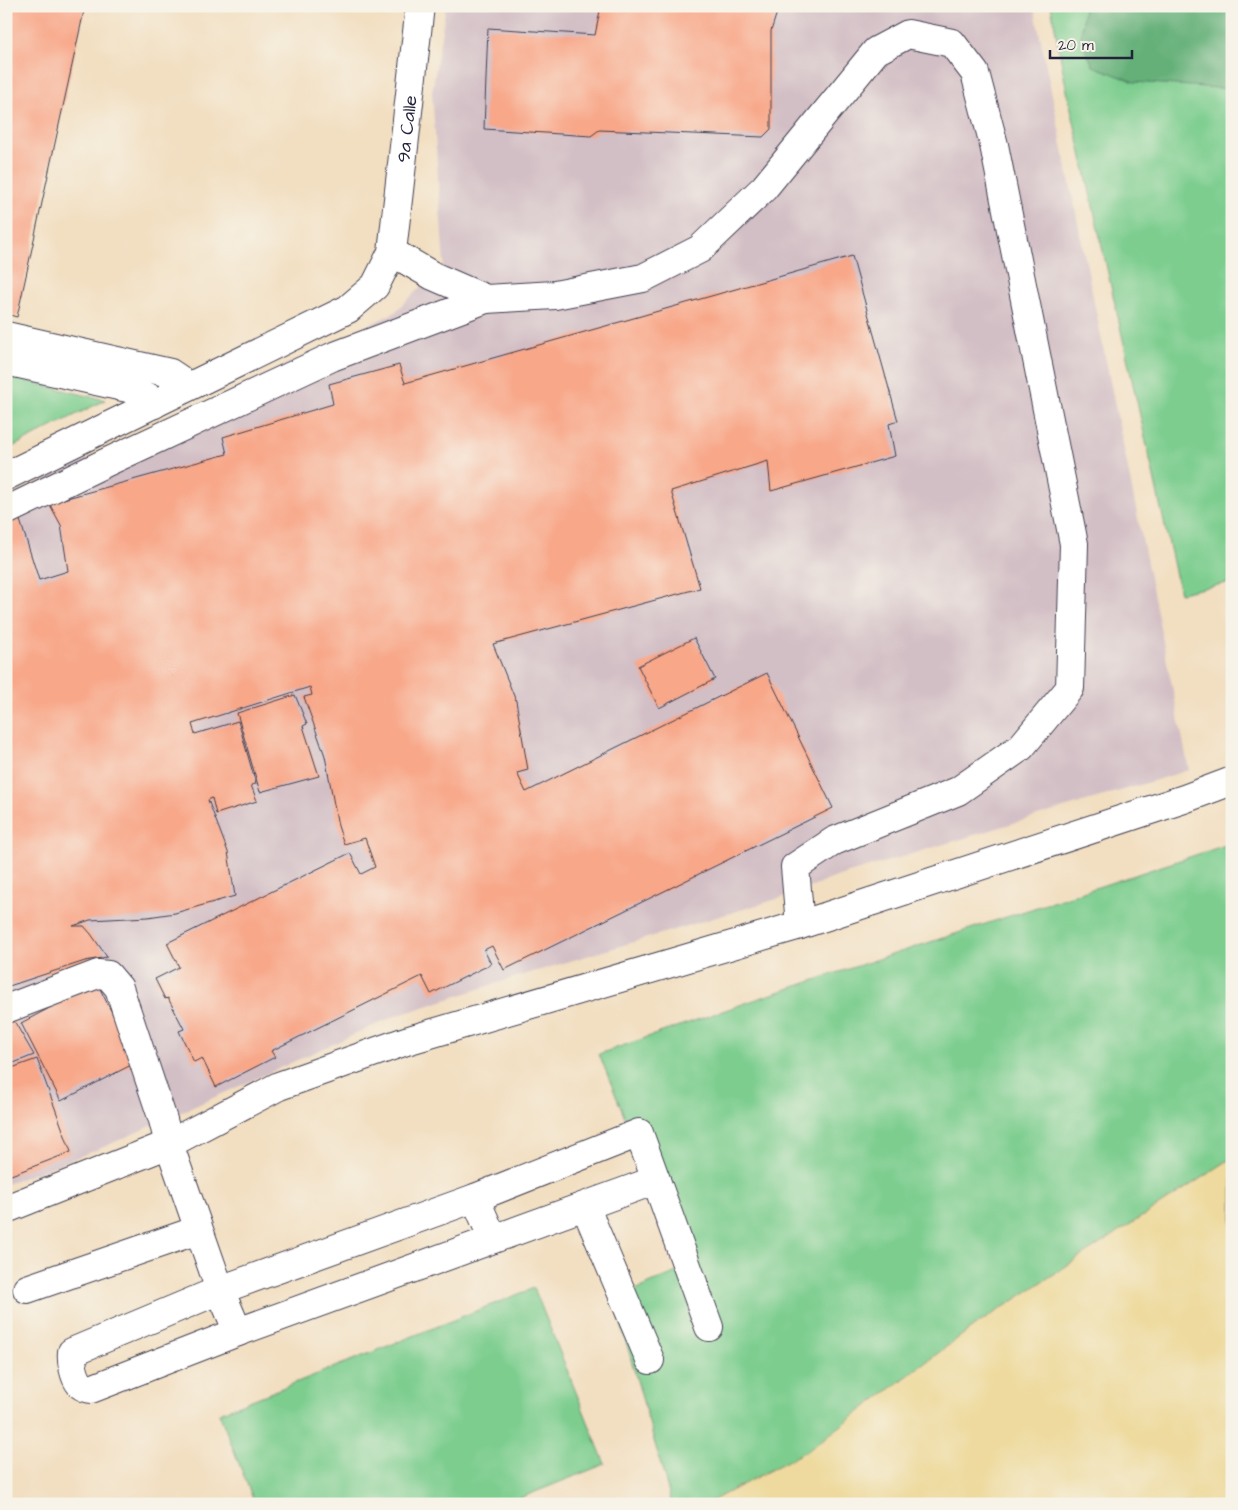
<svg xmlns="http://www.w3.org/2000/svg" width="1238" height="1510" font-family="'Architects Daughter',sans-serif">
<rect width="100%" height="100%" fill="#f7f3e8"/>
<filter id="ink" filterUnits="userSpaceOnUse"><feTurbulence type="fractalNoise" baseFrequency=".02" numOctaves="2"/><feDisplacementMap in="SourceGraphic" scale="10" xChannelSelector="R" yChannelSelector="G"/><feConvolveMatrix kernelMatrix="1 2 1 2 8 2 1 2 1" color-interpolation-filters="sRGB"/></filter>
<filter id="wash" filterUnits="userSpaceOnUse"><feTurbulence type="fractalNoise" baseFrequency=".0096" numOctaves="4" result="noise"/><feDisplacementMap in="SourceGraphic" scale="20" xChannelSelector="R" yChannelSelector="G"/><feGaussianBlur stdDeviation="1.12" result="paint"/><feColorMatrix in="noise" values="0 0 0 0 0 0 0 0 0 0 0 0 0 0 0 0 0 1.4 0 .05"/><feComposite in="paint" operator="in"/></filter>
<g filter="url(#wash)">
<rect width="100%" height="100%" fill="#f2dec0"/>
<path fill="#d2bec5" d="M 446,6 L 1034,6 L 1189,770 L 839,876 L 797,893 L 500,982 L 393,1017 L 104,1147 L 6,1184 L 6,498 L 394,313 L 444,264 L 432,92 Z"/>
<g fill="#7ccd8e" stroke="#4f7864">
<path d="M 1051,6 L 1232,6 L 1232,582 L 1180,593 L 1065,82 Z"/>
<path d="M 6,376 L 105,400 L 6,450 Z"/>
<path d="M 1232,843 L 1232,1158 L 973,1327 L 810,1449 L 706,1504 L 672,1504 L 614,1299 L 686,1268 L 599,1054 L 757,999 Z"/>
<path d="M 534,1288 L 605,1464 L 505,1504 L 255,1504 L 219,1413 Z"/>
</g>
<path fill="#65b079" stroke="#44695a" d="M 1084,6 L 1232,6 L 1232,89 L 1134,82 L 1093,66 L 1081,39 Z"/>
<path fill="#eeda9e" stroke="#887e6c" d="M 1232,1158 L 1232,1504 L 706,1504 L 810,1449 L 973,1327 Z"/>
<g id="blocks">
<g fill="#f8a789">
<path d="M 6,6 L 85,6 L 17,317 L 6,314 Z"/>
<path d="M 601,6 L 779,6 L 771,31 L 771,129 L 763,137 L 599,130 L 591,136 L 484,129 L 488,28 L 595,35 Z"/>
<path d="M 852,256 L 898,421 L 889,424 L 895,456 L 771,491 L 768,461 L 671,491 L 700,588 L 493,644 L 516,701 L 528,770 L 517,773 L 526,792 L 767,673 L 833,808 L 504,970 L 492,946 L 484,950 L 491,964 L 431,994 L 422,976 L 271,1051 L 275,1057 L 216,1087 L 202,1058 L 194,1062 L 179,1031 L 184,1029 L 168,998 L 165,999 L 155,979 L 179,967 L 167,943 L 350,853 L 361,874 L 375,867 L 365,838 L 344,844 L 338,826 L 325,756 L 304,697 L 312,695 L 310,687 L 192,724 L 195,734 L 238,721 L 256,784 L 251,785 L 257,801 L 216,814 L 212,798 L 208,800 L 228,852 L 235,896 L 175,913 L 148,917 L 90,920 L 73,926 L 84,926 L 91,934 L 107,957 L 85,961 L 6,987 L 6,523 L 19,517 L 39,580 L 68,571 L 61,525 L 49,503 L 227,454 L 223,437 L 333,404 L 329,384 L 399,365 L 405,383 Z"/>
<path d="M 694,638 L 715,679 L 659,708 L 638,666 Z"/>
<path d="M 295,695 L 307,724 L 303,726 L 319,776 L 260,792 L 237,713 Z"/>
<path d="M 97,983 L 137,1062 L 61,1101 L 21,1023 Z"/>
<path d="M 13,1019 L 34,1055 L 6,1066 L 6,1022 Z"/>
<path d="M 37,1059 L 71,1152 L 6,1177 L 6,1070 Z"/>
</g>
</g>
</g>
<g filter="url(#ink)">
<use href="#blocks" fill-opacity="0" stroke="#413e4f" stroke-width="1"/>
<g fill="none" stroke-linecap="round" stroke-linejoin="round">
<g stroke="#413e4f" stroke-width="30">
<g id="minor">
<path d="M 6,336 L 170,373 L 179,379 L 186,388"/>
<path d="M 6,361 L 128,388 L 148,397 L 154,404"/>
<path d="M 6,511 L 105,463 L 332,357 L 486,299"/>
<path d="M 800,925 L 1184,799 L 1232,781"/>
<path d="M 6,1009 L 98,974 L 108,975 L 119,988 L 163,1120 L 169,1144 L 220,1290 L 72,1352 C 71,1361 74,1377 80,1384 C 83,1388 87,1388 91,1389 L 238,1332 L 656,1180"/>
<path d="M 475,1198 L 493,1239"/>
<path d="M 585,1206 L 650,1360"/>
<path d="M 6,1209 L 169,1144 L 279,1086 L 406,1041 L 800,925 L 795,867 L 834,841 L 958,791 L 1021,747 L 1070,688 L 1074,544 L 994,145 L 975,73 L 952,43 L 908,34 L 876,51 L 764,188 L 700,249 L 643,278 L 555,295 L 486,299 L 433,276 L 392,252"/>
<path d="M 27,1289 L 198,1230"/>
<path d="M 238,1332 L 220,1290 L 475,1198 L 639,1133 L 709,1327"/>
</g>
</g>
<g stroke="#413e4f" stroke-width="30">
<g id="major">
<path id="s1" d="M 6,476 L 348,309 L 375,286 L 392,252 L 420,6"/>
</g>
</g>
<use href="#minor" stroke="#fff" stroke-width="28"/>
<use href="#major" stroke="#fff" stroke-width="28"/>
</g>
</g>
<g text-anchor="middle" stroke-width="4.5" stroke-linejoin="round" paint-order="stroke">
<g font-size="19" fill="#22223b" stroke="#f7f3e8">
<text dy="7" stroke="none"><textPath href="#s1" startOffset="578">9a Calle</textPath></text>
</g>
</g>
<rect width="1238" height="1510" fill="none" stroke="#f7f3e8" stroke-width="25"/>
<path d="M1050 50v8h82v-8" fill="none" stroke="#22223b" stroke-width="2.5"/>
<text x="1058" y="50" font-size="15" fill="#22223b" stroke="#f7f3e8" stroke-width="4" paint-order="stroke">20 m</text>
</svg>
